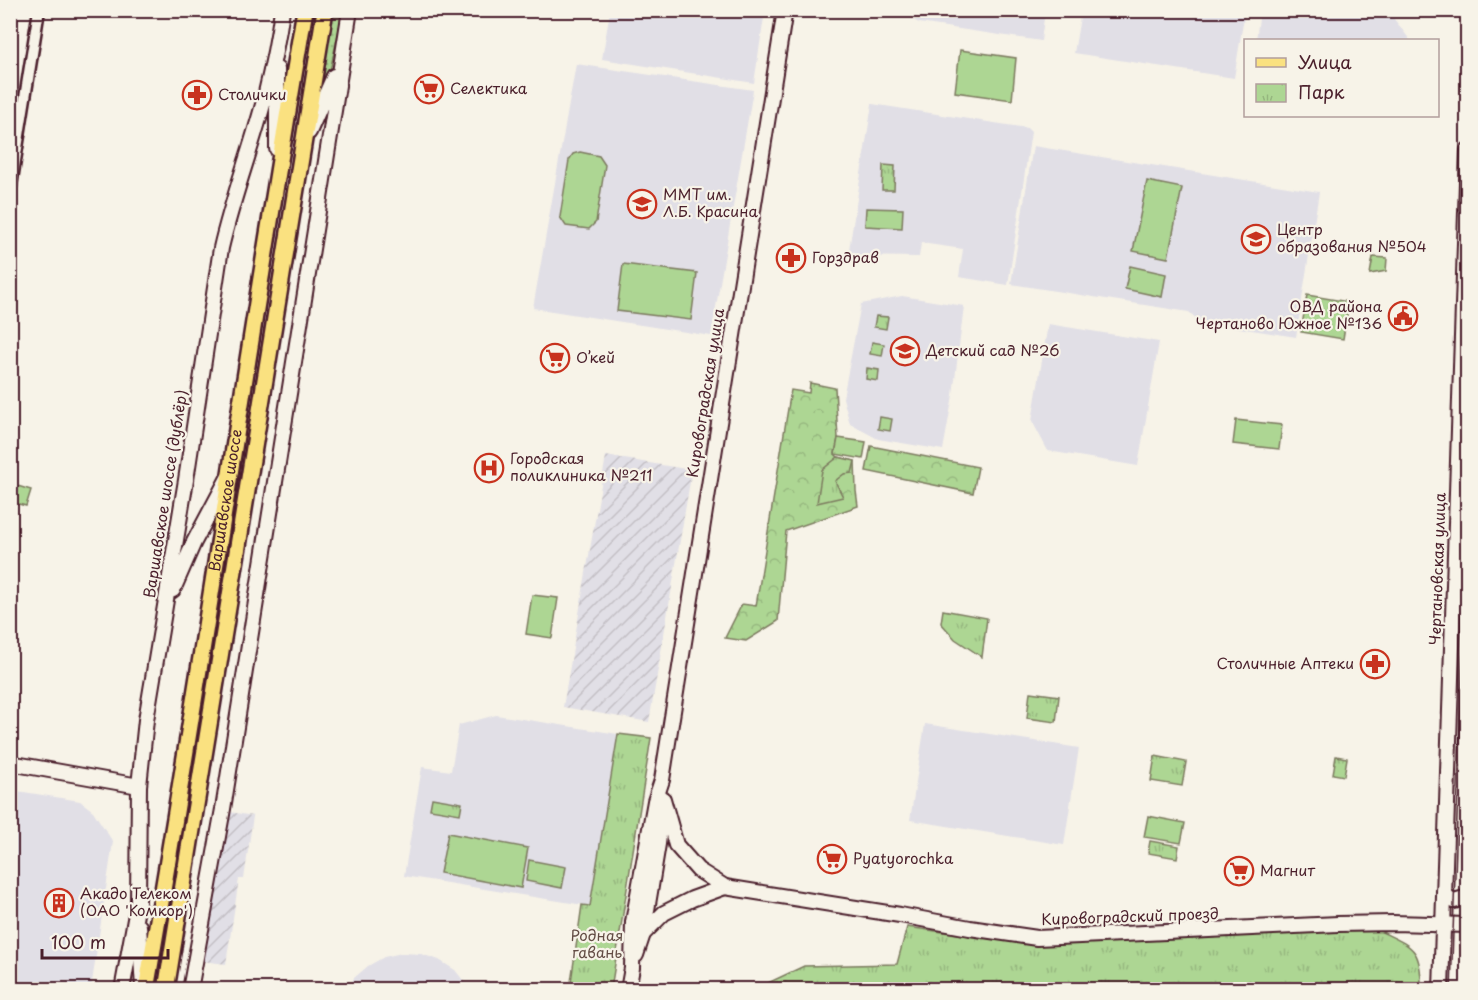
<svg xmlns="http://www.w3.org/2000/svg" width="1478" height="1000" font-family="'Playpen Sans',sans-serif">
<defs>
<pattern id="industrial-furrows" width="10" height="10" patternUnits="userSpaceOnUse" patternTransform="scale(1.5)"><rect width="10" height="10" fill="#e1dfe6"/><path d="M-1 1l2-2M0 10L10 0M9 11l2-2" fill="none" stroke="#c3bfc5"/></pattern>
<pattern id="grass-dots" width="8" height="8" patternUnits="userSpaceOnUse" patternTransform="scale(1.5)"><rect width="8" height="8" fill="#add693"/><path d="M2 2h.1M6 6h.1" fill="none" stroke="#96b77f" stroke-width="1.8" stroke-linecap="round"/></pattern>
<pattern id="forest-crowns" width="20" height="18" patternUnits="userSpaceOnUse" patternTransform="scale(1.5)"><rect width="20" height="18" fill="#add693"/><path d="M2 6a3 3 0 1 1 6 0M12 15a3 3 0 1 1 6 0" fill="none" stroke="#96b77f"/></pattern>
<pattern id="park-tufts" width="24" height="20" patternUnits="userSpaceOnUse" patternTransform="scale(1.5)"><rect width="24" height="20" fill="#add693"/><path d="M3 7l-1-3M5 7V3M7 7l1-3M15 17l-1-3M17 17v-4M19 17l1-3" fill="none" stroke="#96b77f"/></pattern>
</defs>
<rect width="100%" height="100%" fill="#f7f3e8"/>
<filter id="ink" filterUnits="userSpaceOnUse"><feTurbulence type="fractalNoise" baseFrequency=".0167" numOctaves="2"/><feDisplacementMap in="SourceGraphic" scale="12" xChannelSelector="R" yChannelSelector="G"/><feConvolveMatrix kernelMatrix="1 2 1 2 8 2 1 2 1" color-interpolation-filters="sRGB"/></filter>
<g filter="url(#ink)">
<g fill="#e1dfe6">
<path d="M 1299,10 L 1388,11 L 1410,40 L 1256,40 L 1260,11 L 1294,14 Z"/>
<path d="M 610,11 L 765,11 L 754,83 L 602,59 Z"/>
<path d="M 898,11 L 1045,10 L 1045,11 L 1041,41 L 919,23 Z"/>
<path d="M 1081,11 L 1245,11 L 1234,78 L 1074,53 Z"/>
<path d="M 576,64 L 753,90 L 711,336 L 533,308 Z"/>
<path d="M 872,104 L 1027,128 L 1031,132 L 1008,285 L 959,277 L 963,249 L 921,243 L 919,257 L 848,256 Z"/>
<path d="M 1033,146 L 1319,192 L 1296,337 L 1200,322 L 1189,312 L 1011,284 Z"/>
<path d="M 902,296 L 964,306 L 953,395 L 943,450 L 878,439 L 850,424 L 843,398 L 861,304 Z"/>
<path d="M 1048,324 L 1159,342 L 1138,466 L 1048,451 L 1032,421 Z"/>
<path d="M 496,715 L 618,734 L 590,906 L 404,876 L 422,767 L 451,771 L 459,725 Z"/>
<path d="M 925,724 L 1079,748 L 1064,845 L 910,820 Z"/>
<path d="M 11,790 L 80,801 L 93,811 L 113,842 L 91,989 L 11,989 Z"/>
<path d="M 402,953 L 421,954 L 439,960 L 455,970 L 470,989 L 347,989 L 354,978 L 368,966 L 384,957 Z"/>
</g>
<g fill="url(#industrial-furrows)">
<path d="M 606,456 L 692,470 L 649,722 L 563,707 Z"/>
<path d="M 230,812 L 253,816 L 244,879 L 239,879 L 226,964 L 202,961 Z"/>
</g>
<path fill="url(#grass-dots)" stroke="#7c7a5f" stroke-width="1.5" d="M 332,11 L 343,11 L 330,71 L 320,89 Z"/>
<g fill="url(#forest-crowns)" stroke="#7c7a5f" stroke-width="1.5">
<path d="M 810,383 L 835,388 L 838,438 L 835,454 L 838,457 L 855,461 L 856,491 L 858,506 L 786,531 L 778,621 L 746,641 L 725,638 L 742,604 L 756,606 L 791,390 L 809,393 Z"/>
<path d="M 871,446 L 978,467 L 973,493 L 866,471 Z"/>
</g>
<g fill="url(#park-tufts)" stroke="#7c7a5f" stroke-width="1.5">
<path d="M 883,165 L 895,166 L 894,190 L 882,190 Z"/>
<path d="M 1373,257 L 1387,258 L 1386,271 L 1370,274 Z"/>
<path d="M 876,316 L 888,317 L 886,329 L 874,327 Z"/>
<path d="M 872,342 L 884,344 L 882,356 L 870,354 Z"/>
<path d="M 867,368 L 879,370 L 878,381 L 866,379 Z"/>
<path d="M 880,417 L 892,419 L 890,431 L 878,429 Z"/>
<path d="M 838,457 L 855,461 L 852,473 L 844,474 L 835,481 L 843,497 L 817,503 L 822,470 Z"/>
<path d="M 943,610 L 987,618 L 982,657 L 955,639 L 941,623 Z"/>
<path d="M 1030,692 L 1059,696 L 1056,722 L 1027,718 Z"/>
<path d="M 618,734 L 651,738 L 611,989 L 570,989 L 582,905 L 590,906 Z"/>
<path d="M 1155,756 L 1186,762 L 1182,786 L 1151,781 Z"/>
<path d="M 1336,756 L 1347,758 L 1344,776 L 1333,774 Z"/>
<path d="M 432,798 L 462,803 L 460,814 L 430,809 Z"/>
<path d="M 1150,841 L 1179,846 L 1177,858 L 1148,853 Z"/>
<path d="M 907,927 L 1035,945 L 1376,929 C 1412,947 1422,946 1421,990 L 753,990 L 804,966 L 897,964 Z"/>
</g>
<g fill="#add693" stroke="#7c7a5f" stroke-width="1.5">
<path d="M 960,50 L 1016,58 L 1012,100 L 955,92 Z"/>
<path d="M 580,152 L 599,156 L 605,165 L 596,222 L 589,229 L 566,226 L 560,217 L 569,160 L 573,154 Z"/>
<path d="M 1147,181 L 1182,188 L 1168,258 L 1133,251 Z"/>
<path d="M 866,208 L 903,209 L 902,228 L 865,226 Z"/>
<path d="M 623,264 L 697,273 L 691,320 L 617,311 Z"/>
<path d="M 1130,266 L 1166,274 L 1162,297 L 1125,289 Z"/>
<path d="M 1307,295 L 1349,302 L 1343,339 L 1301,332 Z"/>
<path d="M 1236,420 L 1282,425 L 1279,449 L 1233,444 Z"/>
<path d="M 838,438 L 866,442 L 863,459 L 835,454 Z"/>
<path d="M 11,484 L 31,490 L 26,506 L 11,502 Z"/>
<path d="M 532,595 L 558,598 L 552,638 L 526,634 Z"/>
<path d="M 1148,816 L 1185,823 L 1181,843 L 1144,837 Z"/>
<path d="M 448,833 L 528,848 L 521,888 L 440,873 Z"/>
<path d="M 529,860 L 566,867 L 562,888 L 526,881 Z"/>
</g>
<g fill="none" stroke-linecap="round" stroke-linejoin="round">
<g stroke="#4a1f2b" stroke-width="15">
<path id="street" d="M 10,192 L 39,10"/>
</g>
<g stroke="#4a1f2b" stroke-width="18">
<g id="secondary">
<path d="M 277,69 L 277,149"/>
<path d="M 309,132 L 334,76"/>
<path d="M 173,590 L 194,542 L 228,478"/>
<path d="M 10,763 L 139,786"/>
<path d="M 663,799 L 676,845 L 698,870 L 725,887 L 900,915 L 970,928 L 1037,938 L 1338,924 L 1393,923 L 1468,925"/>
<path d="M 1444,891 L 1447,897 L 1454,901 L 1468,897"/>
<path d="M 139,926 L 143,988"/>
<path d="M 643,934 L 664,913 L 692,899 L 725,887"/>
<path d="M 636,955 L 643,934 L 658,844 L 662,809"/>
<path d="M 122,990 L 138,903 L 139,786 L 146,720 L 186,480 L 221,248 C 233,196 252,147 265,97 C 272,68 278,39 282,10"/>
<path d="M 190,990 L 223,809 L 350,10"/>
<path d="M 628,990 L 632,968 L 633,922 L 655,801 L 662,780 L 785,10"/>
<path d="M 1441,990 L 1468,150"/>
</g>
</g>
<g stroke="#4a1f2b" stroke-width="20">
<g id="primary">
<path id="s1" d="M 146,990 C 203,664 249,336 305,10"/>
<path d="M 166,990 L 325,10"/>
</g>
</g>
<use href="#street" stroke="#f7f3e8" stroke-width="10"/>
<use href="#secondary" stroke="#f7f3e8" stroke-width="14"/>
<use href="#primary" stroke="#fae180" stroke-width="15"/>
<path stroke="#4a1f2b" stroke-width="1.5" d="M 1451,990 L 1468,503"/>
</g>
</g>
<defs>
<g id="supermarket-ring" transform="scale(1.5)"><circle r="9.5" fill="#f7f3e8" stroke="#c8321e" stroke-width="1.5"/><path d="M-6-5.5h2.5l.6 2H6L4.5 2H-2.5L-4.4-4H-6ZM-1.5 3.2a1.3 1.3 0 1 0 .1 0ZM3 3.2a1.3 1.3 0 1 0 .1 0Z" fill="#c8321e"/></g>
<g id="pharmacy-ring" transform="scale(1.5)"><circle r="9.5" fill="#f7f3e8" stroke="#c8321e" stroke-width="1.5"/><path d="M-2-6h4v4h4v4h-4v4h-4v-4h-4v-4h4Z" fill="#c8321e"/></g>
<g id="university-ring" transform="scale(1.5)"><circle r="9.5" fill="#f7f3e8" stroke="#c8321e" stroke-width="1.5"/><path d="M0-5L7-2L0 1L-7-2ZM-4 1L0 2.5L4 1V4Q0 6-4 4Z" fill="#c8321e"/></g>
<g id="school-ring" transform="scale(1.5)"><circle r="9.5" fill="#f7f3e8" stroke="#c8321e" stroke-width="1.5"/><path d="M0-5L7-2L0 1L-7-2ZM-4 1L0 2.5L4 1V4Q0 6-4 4Z" fill="#c8321e"/></g>
<g id="civic-ring" transform="scale(1.5)"><circle r="9.5" fill="#f7f3e8" stroke="#c8321e" stroke-width="1.5"/><path d="M-.6-6.5H3V-4.5H.6V-3L4-1V1h2V6H-6V1h2V-1L-.6-3ZM-1.2 2.5V6h2.4V2.5Z" fill="#c8321e"/></g>
<g id="hospital-ring" transform="scale(1.5)"><circle r="9.5" fill="#f7f3e8" stroke="#c8321e" stroke-width="1.5"/><path d="M-5-5h3v3.5h4V-5h3V5h-3V1.5h-4V5h-3Z" fill="#c8321e"/></g>
<g id="building-ring" transform="scale(1.5)"><circle r="9.5" fill="#f7f3e8" stroke="#c8321e" stroke-width="1.5"/><path d="M-4-6H4V6H1V3H-1V6H-4ZM-2.5-4.3h1.7v1.8h-1.7ZM.8-4.3h1.7v1.8H.8ZM-2.5-1h1.7V.8h-1.7ZM.8-1h1.7V.8H.8Z" fill="#c8321e"/></g>
</defs>
<g fill-rule="evenodd">
<use href="#supermarket-ring" x="429" y="89"/>
<use href="#pharmacy-ring" x="197" y="95"/>
<use href="#university-ring" x="642" y="204"/>
<use href="#school-ring" x="1256" y="239"/>
<use href="#pharmacy-ring" x="791" y="258"/>
<use href="#civic-ring" x="1403" y="316"/>
<use href="#school-ring" x="905" y="351"/>
<use href="#supermarket-ring" x="555" y="358"/>
<use href="#hospital-ring" x="489" y="468"/>
<use href="#pharmacy-ring" x="1375" y="664"/>
<use href="#supermarket-ring" x="832" y="859"/>
<use href="#supermarket-ring" x="1239" y="871"/>
<use href="#building-ring" x="59" y="903"/>
</g>
<g text-anchor="middle" stroke-width="4.5" stroke-linejoin="round" paint-order="stroke">
<g font-size="15" fill="#4a1f2b" stroke="#f7f3e8" text-anchor="start">
<text x="450" y="94">Селектика</text>
<text x="218" y="100">Столички</text>
<text x="663" y="200">ММТ им.<tspan x="663" dy="17">Л.Б. Красина</tspan></text>
<text x="1277" y="235">Центр<tspan x="1277" dy="17">образования №504</tspan></text>
<text x="812" y="263">Горздрав</text>
<text x="1382" y="312" text-anchor="end">ОВД района<tspan x="1382" dy="17">Чертаново Южное №136</tspan></text>
<text x="926" y="356">Детский сад №26</text>
<text x="576" y="363">О’кей</text>
<text x="510" y="464">Городская<tspan x="510" dy="17">поликлиника №211</tspan></text>
<text x="1354" y="669" text-anchor="end">Столичные Аптеки</text>
<text x="853" y="864">Pyatyorochka</text>
<text x="1260" y="876">Магнит</text>
<text x="80" y="899">Акадо Телеком<tspan x="80" dy="17">(ОАО 'Комкор')</tspan></text>
</g>
<g font-size="15" fill="#4a1f2b" stroke="#f7f3e8">
<text transform="translate(706 393) rotate(-81)" y="5">Кировоградская улица</text>
<text transform="translate(166 494) rotate(-81)" y="5">Варшавское шоссе (дублёр)</text>
<text dy="5" stroke="none"><textPath href="#s1" startOffset="496">Варшавское шоссе</textPath></text>
<text transform="translate(1438 569) rotate(-88)" y="5">Чертановская улица</text>
<text transform="translate(1130 917) rotate(-2)" y="5">Кировоградский проезд</text>
</g>
<g font-size="15" fill="#634d45" stroke="#f7f3e8">
<text x="597" y="941">Родная<tspan x="597" dy="17">гавань</tspan></text>
</g>
</g>
<rect width="1478" height="1000" fill="none" stroke="#f7f3e8" stroke-width="36"/>
<rect x="18" y="18" width="1442" height="964" fill="none" stroke="#4a1f2b" stroke-width="2" filter="url(#ink)"/>
<rect x="1244" y="39" width="195" height="78" fill="#f7f3e8" stroke="#b29e9c" stroke-width="1.5"/>
<rect x="1256" y="58" width="30" height="9" fill="#fae180" stroke="#b29e9c" stroke-width="1.5"/>
<text x="1298" y="69" font-size="18" fill="#4a1f2b">Улица</text>
<rect x="1256" y="84" width="30" height="18" fill="url(#park-tufts)" stroke="#b29e9c" stroke-width="1.5"/>
<text x="1298" y="99" font-size="18" fill="#4a1f2b">Парк</text>
<path d="M42 949v9h126v-9" fill="none" stroke="#4a1f2b" stroke-width="3"/>
<text x="51" y="949" font-size="18" fill="#4a1f2b" stroke="#f7f3e8" stroke-width="4.5" paint-order="stroke">100 m</text>
</svg>
